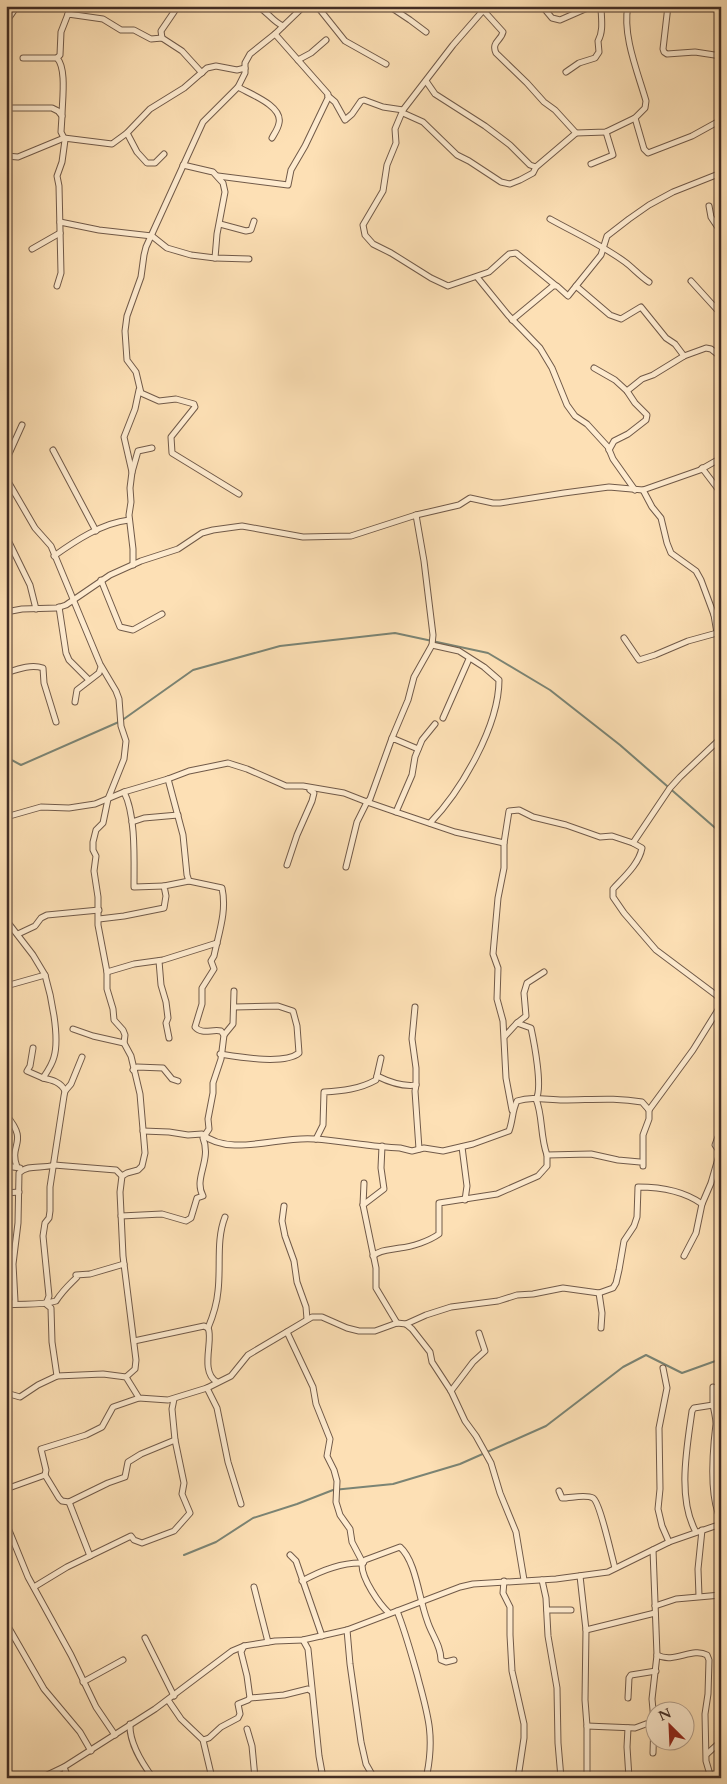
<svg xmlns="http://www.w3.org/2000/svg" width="727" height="1784" font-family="Cardo,serif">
<rect width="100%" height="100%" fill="#fde0b5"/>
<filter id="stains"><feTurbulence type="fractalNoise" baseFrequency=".004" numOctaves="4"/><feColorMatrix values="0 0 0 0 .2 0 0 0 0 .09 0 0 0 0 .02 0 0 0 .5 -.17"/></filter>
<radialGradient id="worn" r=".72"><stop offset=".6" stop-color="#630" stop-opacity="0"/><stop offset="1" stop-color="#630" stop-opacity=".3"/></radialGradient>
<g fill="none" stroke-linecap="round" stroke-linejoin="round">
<g stroke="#7b8474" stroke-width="2">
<path d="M 6,757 L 21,765 L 121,721 L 193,670 L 280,646 L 395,633 L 488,653 L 550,690 L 620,745 L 721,833"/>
<path d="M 184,1555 L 216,1542 L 253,1518 L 297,1504 L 333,1490 L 393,1484 L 460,1464 L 546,1426 L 623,1367 L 646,1355 L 682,1373 L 721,1359"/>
</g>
<g stroke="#715a49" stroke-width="7">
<g id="minor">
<path d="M 257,6 C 267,11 273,22 283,26"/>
<path d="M 317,6 L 345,41 L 386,64"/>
<path d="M 389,6 L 410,20 L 426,32"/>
<path d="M 487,6 L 453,45 L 403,110 L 395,129 L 396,143 L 387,165 L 383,191 L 363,225 L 365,235 L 373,244 L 391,253 L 431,278 L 448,286 L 489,272 L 509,254 L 516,253 L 555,285"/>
<path d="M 542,6 L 552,18 L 560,20 L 592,6"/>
<path d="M 668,6 L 663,49 L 664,52 L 667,54 L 695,52 L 721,56"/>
<path d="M 68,14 L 71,6"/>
<path d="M 6,22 L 17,6"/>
<path d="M 162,38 L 161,31 L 178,6"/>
<path d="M 23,58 L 57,58 C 67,69 62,101 62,116"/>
<path d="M 57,58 L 60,55 L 61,32 L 68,14 L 103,19 L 121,30 L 134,30 L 151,39 L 162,38 L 182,51 L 202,73"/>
<path d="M 298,60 L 311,53 L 326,40"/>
<path d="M 566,72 L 579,63 L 595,58 L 599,52 L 598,41 C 604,31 601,17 601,6"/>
<path d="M 426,81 L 435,94 L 485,126 L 510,145 L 530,165 L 536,167"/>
<path d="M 238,87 C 250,94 283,106 279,123 C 278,129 274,134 272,138"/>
<path d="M 328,96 L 335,102 L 345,120 L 352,114 L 361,101 L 364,100 L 383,107 L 403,110"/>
<path d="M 8,108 L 52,108 L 58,111 L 62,116 L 61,132 L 65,140 L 62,162 L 57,176 L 59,186 L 61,273 L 57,286"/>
<path d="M 403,113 L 423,122 L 457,155 L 469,161 L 501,182 L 510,184 L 520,180 L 533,173 L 536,167 L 576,133 L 555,110 L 544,102 L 527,83 L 496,53 C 491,42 501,41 503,32 L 484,11"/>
<path d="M 635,118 L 644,149 L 648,153 L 692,136 L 721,120"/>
<path d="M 127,133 L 137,152 L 147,163 L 155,163 L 164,154"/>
<path d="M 576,133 L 606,132 L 635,118 L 645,108 L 646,101 C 638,73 622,35 628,6"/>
<path d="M 6,156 L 18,157 L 64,138 L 112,144 L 127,133 L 150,109 L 184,88 L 207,68 L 216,66 L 237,70 L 245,68"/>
<path d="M 591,164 L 613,155 L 606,132"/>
<path d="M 183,165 L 213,172 L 223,183 L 225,192 L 217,234 L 215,258"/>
<path d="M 218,176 L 288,185 L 291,170 L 305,146 L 328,98 L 328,94 L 275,34"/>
<path d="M 709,206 L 711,217 L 721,232"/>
<path d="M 550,219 C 575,233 602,245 625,262 C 633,268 640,276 649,282"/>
<path d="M 60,222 L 99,230 L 152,236 L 167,248 L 191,255 L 215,258 L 249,259"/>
<path d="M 220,224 L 246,231 L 251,230 L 254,221"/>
<path d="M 32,249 L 60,233"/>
<path d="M 477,277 L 508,315 L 540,348 L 552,368 L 567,405 L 575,416 L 587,424 L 608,447 L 613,459 L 635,490"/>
<path d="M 691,281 L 721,314"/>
<path d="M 576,286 L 601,255 L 607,236 L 629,219 L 649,205 L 673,192 L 721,173"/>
<path d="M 512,320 L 553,286 L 557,286 L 568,296 L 576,286 L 610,315 L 621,319 L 641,307 L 666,338 L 675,344 L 684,356"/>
<path d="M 594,368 L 615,380 L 627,391 L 635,403 L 647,415 L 646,420 L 628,434 L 614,441 L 609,450"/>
<path d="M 627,391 L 642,379 L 653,375 L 684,356 L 706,348 L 711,349 L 721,357"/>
<path d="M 53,450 L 96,531"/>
<path d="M 702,468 L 721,493"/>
<path d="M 132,472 L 124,437 L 135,409 L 139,390"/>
<path d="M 6,474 L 8,456 L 22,425"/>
<path d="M 6,478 L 35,528 L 51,546 L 100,664 L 116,691 L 119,699 L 121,726 L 126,741 L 124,759 L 108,799 L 103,823 L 96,830 L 93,842 L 93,850 L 96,856 L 94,871 L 98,897 L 98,925 L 107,972 L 107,989 L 113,1009 L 114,1020 L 123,1030 L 125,1035 L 124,1043 L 131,1056 L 140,1094 L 145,1153 L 142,1166 L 138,1170 L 127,1173 L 122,1176"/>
<path d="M 643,490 L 652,507 L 661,518 L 667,543 L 671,553 L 696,571 L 701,580 L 714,615 L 717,633 L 721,640"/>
<path d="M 239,494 L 172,453 L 171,437 L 195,407 L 194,404 L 176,399 L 159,401 L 141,393 L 136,372 L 127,360 L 125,331 L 127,316 L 141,277 L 144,255 L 146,247 L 203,122 L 238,87 L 245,73 L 245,63 L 250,54 L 275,34 L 304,6"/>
<path d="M 6,536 L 30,585 L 36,609"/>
<path d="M 54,556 C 75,541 102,523 129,520"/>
<path d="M 133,565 L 133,549 L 129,515 L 131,502 L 130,488 L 132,472 L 138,451 L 152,448"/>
<path d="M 101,580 L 120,627 L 133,630 L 162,614"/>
<path d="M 59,607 L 66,653 L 69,660 L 89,680"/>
<path d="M 6,612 L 22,609 L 57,608 L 66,605 L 110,575 L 141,561 L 178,549 L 202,533 L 213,530 L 242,526 L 303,537 L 351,536 L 416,515 L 459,505 L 470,498 L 493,503 L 500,503 L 564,493 L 609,487 L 643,490 L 700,470 L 721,458"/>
<path d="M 714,615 L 721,611"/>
<path d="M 624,638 L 639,660 L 655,655 L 688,641 L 717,633"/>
<path d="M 6,673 C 18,669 31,664 43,668 L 44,683 L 56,722"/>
<path d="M 75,702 L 77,690 L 99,673 L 101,667"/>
<path d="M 443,718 L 469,659"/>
<path d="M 435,724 L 422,740 L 415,757 L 412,775 L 396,812 L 455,832 L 504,843"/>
<path d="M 392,738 L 408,700 L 414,677 L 432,645 L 433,635 L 424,561 L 416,515"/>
<path d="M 721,738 L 680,777 L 670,788 L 633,843 L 642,848 C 639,864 624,877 613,889 L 613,897 L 624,913 L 656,950 L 716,995 L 721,1001"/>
<path d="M 124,792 C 136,815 134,860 134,887 L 164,886"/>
<path d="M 6,817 L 41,807 L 69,808 L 95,804 L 124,792 L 168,779 L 189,771 L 228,763 L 247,769 L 286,786 L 303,786 L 344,793 L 367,802 L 370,799 L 392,738 L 418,749"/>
<path d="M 132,822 L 144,818 L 178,815"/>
<path d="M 430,823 C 461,791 499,726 499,680 L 484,667 L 459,651 L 432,645"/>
<path d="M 287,865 L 297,835 L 312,801 L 314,793 L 310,790"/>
<path d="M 346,867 L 357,822 L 367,802 L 396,812"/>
<path d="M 99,919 L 124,916 L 164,908 L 166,896 L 164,886 L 189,881"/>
<path d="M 6,920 L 33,955 L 45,975"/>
<path d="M 18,934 L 35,926 L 41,918 L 47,915 L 99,910"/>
<path d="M 159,961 L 161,985 L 166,1002 L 168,1018 L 166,1023 L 169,1038"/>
<path d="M 107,972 L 134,964 L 163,960 L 217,943"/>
<path d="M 544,972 L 527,983 L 524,993 L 526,1016 L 517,1023 L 531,1028 C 534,1042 543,1088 536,1099 C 543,1116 540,1136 547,1155 L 591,1154 L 618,1160 L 640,1162"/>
<path d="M 6,986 L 45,975 C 51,995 60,1037 54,1057 C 52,1065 47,1072 43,1078 C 52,1080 61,1082 65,1091"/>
<path d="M 73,1029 L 93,1036 L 124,1043"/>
<path d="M 224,1035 L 233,1024 L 234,991"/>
<path d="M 505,1036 L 517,1023"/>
<path d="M 33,1048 L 30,1066 L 27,1071 L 43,1078"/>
<path d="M 220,1054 C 239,1057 284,1065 299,1053 L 297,1026 L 293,1011 L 278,1006 L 234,1007"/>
<path d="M 133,1070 L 137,1067 L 163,1068 L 172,1079 L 178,1081"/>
<path d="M 377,1076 C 389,1082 402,1087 416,1085 L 416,1068 L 412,1039 L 415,1007"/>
<path d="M 416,1085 L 415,1091 L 419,1149"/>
<path d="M 512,1110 L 506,1078 L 503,1021 L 497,999 L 498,968 L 493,954 L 498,898 L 504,868 L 504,843 L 509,811 L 519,810 L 533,817 L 566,825 L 600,837 L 612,836 L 633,843"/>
<path d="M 649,1110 L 693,1050 L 721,1005"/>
<path d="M 6,1115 C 30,1143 8,1144 17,1167"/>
<path d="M 143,1131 L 169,1132 L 188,1135 L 202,1134 C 230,1158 281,1135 315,1139 C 343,1141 372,1147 400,1148 L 412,1151 L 424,1148 L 443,1151 L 473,1144 L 509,1131 C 513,1120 512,1111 517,1101 C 533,1096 547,1100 563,1100 C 590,1100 615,1097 642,1102 L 649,1110 L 649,1119 L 643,1135 L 643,1166"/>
<path d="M 316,1139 L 323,1125 L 324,1092 C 342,1091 360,1089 376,1080 L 381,1058"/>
<path d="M 462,1147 L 467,1186 L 465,1200"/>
<path d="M 6,1166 L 20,1168"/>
<path d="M 364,1183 L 363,1205 L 376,1268 L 376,1288 L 397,1323"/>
<path d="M 6,1193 L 19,1192"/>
<path d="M 363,1205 L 384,1189 L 381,1168 L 382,1146"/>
<path d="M 284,1206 L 282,1221 L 285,1236 L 294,1261 L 297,1282 L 306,1307 L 307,1319"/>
<path d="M 121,1216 L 162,1214 L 186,1221 L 191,1218 L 197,1198 L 203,1196 C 193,1178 212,1161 203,1138 L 209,1129 L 208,1119 L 213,1093 L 213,1083 L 221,1059 L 224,1035 L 221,1031 C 212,1029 202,1035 195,1027 L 202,1004 L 202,988 L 214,969 L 211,961 L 214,956 C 219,932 227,911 222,888 L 189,881 L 187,875 L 183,835 L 168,779"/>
<path d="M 373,1256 C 381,1249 391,1250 400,1248 C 412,1247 429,1241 439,1234 L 439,1203 L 497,1194 L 538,1176 L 547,1166 L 547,1155"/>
<path d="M 684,1256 L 696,1233 L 702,1204 L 711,1183 L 720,1152 L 715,1145 L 721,1129"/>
<path d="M 599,1293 L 602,1313 L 601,1328"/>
<path d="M 13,1303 L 15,1301 L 13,1264 L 18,1223 L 19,1173 C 28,1164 42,1169 54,1165 L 116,1170 L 122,1176 L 120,1192 L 123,1256 L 136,1360 L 135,1369 L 126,1377"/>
<path d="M 6,1305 C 23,1303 39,1306 56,1301 C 63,1290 68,1286 77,1277 L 76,1275 L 90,1274 L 124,1264"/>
<path d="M 406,1324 L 426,1315 L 451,1307 L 498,1301 L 517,1295 L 533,1294 L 563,1288 L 599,1293 L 613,1288 L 616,1283 L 619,1270 L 624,1241 L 634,1226 L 637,1217 L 638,1187 C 660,1187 684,1191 702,1204"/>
<path d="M 208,1328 C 213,1316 217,1303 218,1291 C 221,1266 216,1240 225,1217"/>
<path d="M 287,1332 L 313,1387 L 316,1404 L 330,1439 L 327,1456 L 334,1470 L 337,1481 L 336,1502 L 340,1515 L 350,1529 L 352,1542 L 363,1563"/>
<path d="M 134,1341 L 204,1326 L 208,1328 C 214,1339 199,1372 217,1382"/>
<path d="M 663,1368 L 667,1388 L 659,1428 L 660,1489 L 658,1509 L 662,1526 L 669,1542"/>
<path d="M 57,1376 L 52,1342 L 51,1308 L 46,1304 L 49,1296 L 43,1236 L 45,1223 L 49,1218 L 50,1211 L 50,1187 L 64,1096 L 65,1091 L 71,1084 L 82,1057"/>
<path d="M 207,1388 L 217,1408 L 228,1462 L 241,1504"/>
<path d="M 451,1391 L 473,1362 L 485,1351 L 479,1333"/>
<path d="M 6,1393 L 20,1397 L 38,1385 L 57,1376 L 103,1374 L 126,1377 L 139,1398 L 168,1400 L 207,1388 L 231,1376 L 248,1355 L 312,1317 L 322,1317 L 347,1328 L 359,1331 L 375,1331 L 397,1323 L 406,1324 L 412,1329 L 430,1352 L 432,1362 L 451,1391 L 465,1421 L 476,1436 L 491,1463 L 500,1493 L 516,1532 L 524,1580"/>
<path d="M 713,1405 C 714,1410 716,1418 716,1424 C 713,1449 709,1497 721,1520"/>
<path d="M 45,1475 L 46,1470 L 41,1449 L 86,1435 L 102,1427 L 113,1407 L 139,1398"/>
<path d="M 6,1489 L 45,1475 L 59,1498 L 62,1501 L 69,1502 L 108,1483 L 125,1477 L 128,1462 L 141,1454 L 175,1440 L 172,1409 L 174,1399"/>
<path d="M 559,1491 L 562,1498 C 571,1498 586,1494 593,1498 C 600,1502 612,1558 615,1568"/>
<path d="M 69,1502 L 90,1556"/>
<path d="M 6,1523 L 28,1577 L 71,1655 L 96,1707 L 115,1735"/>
<path d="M 696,1532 C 677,1499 687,1447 692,1411 L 694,1408 L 713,1405 L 713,1387"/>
<path d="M 653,1550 L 657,1655 L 652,1699 L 654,1721 L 653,1753"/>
<path d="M 290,1555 L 296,1561 L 322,1636"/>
<path d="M 580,1576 L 586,1630 L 585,1700 L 587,1726 L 587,1778"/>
<path d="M 542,1580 L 546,1598 L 548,1636 L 557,1688 L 558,1743 L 561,1778"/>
<path d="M 302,1581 C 320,1571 341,1562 363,1563"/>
<path d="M 504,1581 L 503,1593 L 510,1607 L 510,1635 L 512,1671 L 524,1724 L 524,1738 L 518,1778"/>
<path d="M 34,1587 L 67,1567 L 131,1536 L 134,1540 L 142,1543 L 174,1531 L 190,1513 L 182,1494 L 184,1483 L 175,1440"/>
<path d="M 254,1587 L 268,1642"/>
<path d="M 699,1596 L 698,1569 L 702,1530"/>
<path d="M 655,1606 L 676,1599 L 721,1595"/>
<path d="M 547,1610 L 571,1610"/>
<path d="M 397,1611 C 405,1631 411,1653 417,1674 C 427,1713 435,1733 427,1774 L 428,1778"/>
<path d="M 389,1613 C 379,1604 362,1579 362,1565 L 365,1560 L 400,1547 C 416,1561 419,1599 427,1620 C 431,1634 441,1645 441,1660 L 446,1662 L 454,1660"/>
<path d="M 6,1623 L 44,1689 L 80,1732 L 91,1751"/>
<path d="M 347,1630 L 350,1664 L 361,1742 L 366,1764 L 374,1778"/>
<path d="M 586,1630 L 655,1613"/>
<path d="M 145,1638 L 174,1696"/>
<path d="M 303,1640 L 308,1649 L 319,1756 L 323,1778"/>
<path d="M 244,1646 L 241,1652 L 247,1676 L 250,1698"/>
<path d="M 657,1655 C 674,1664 692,1647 707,1655 L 709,1660 L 708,1694 L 705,1714 L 706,1761 L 711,1778"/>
<path d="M 83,1682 L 123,1660"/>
<path d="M 628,1698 L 629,1678 L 631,1675 L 656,1671"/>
<path d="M 168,1700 L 181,1719 L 203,1740 L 212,1778"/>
<path d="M 130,1724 C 129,1743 142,1763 153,1778"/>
<path d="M 587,1726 L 635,1728 L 654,1721"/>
<path d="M 628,1728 L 627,1747 L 629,1778"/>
<path d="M 247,1729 L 252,1746 L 255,1778"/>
<path d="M 203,1740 L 209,1738 L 221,1727 L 238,1718 L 240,1714 L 238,1704 L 248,1700 L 250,1698 L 284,1695 L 308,1689 L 311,1691"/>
<path d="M 707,1754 L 721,1741"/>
<path d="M 6,1767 L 11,1778"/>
<path d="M 64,1767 L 68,1778"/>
<path d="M 41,1778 L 64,1767 L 155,1709 L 232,1651 L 244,1646 L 275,1641 L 303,1640 L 347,1630 L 460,1587 L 473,1584 L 556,1579 L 608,1572 L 669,1542 L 721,1524"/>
</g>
</g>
<use href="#minor" stroke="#feebcf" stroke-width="5"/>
</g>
<rect width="727" height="1784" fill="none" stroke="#fde0b5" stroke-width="25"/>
<rect x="8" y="8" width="712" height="1769" fill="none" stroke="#422d25" stroke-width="2.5"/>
<rect x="12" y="12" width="702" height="1759" fill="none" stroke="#422d25"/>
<g transform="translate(670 1726) rotate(336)"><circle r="24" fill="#feebcf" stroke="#b39f8b"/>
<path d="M0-4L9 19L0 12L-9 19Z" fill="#8f2418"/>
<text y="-8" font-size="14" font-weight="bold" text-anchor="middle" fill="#422d25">N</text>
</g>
<rect width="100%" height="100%" filter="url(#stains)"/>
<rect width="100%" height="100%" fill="url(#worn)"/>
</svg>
